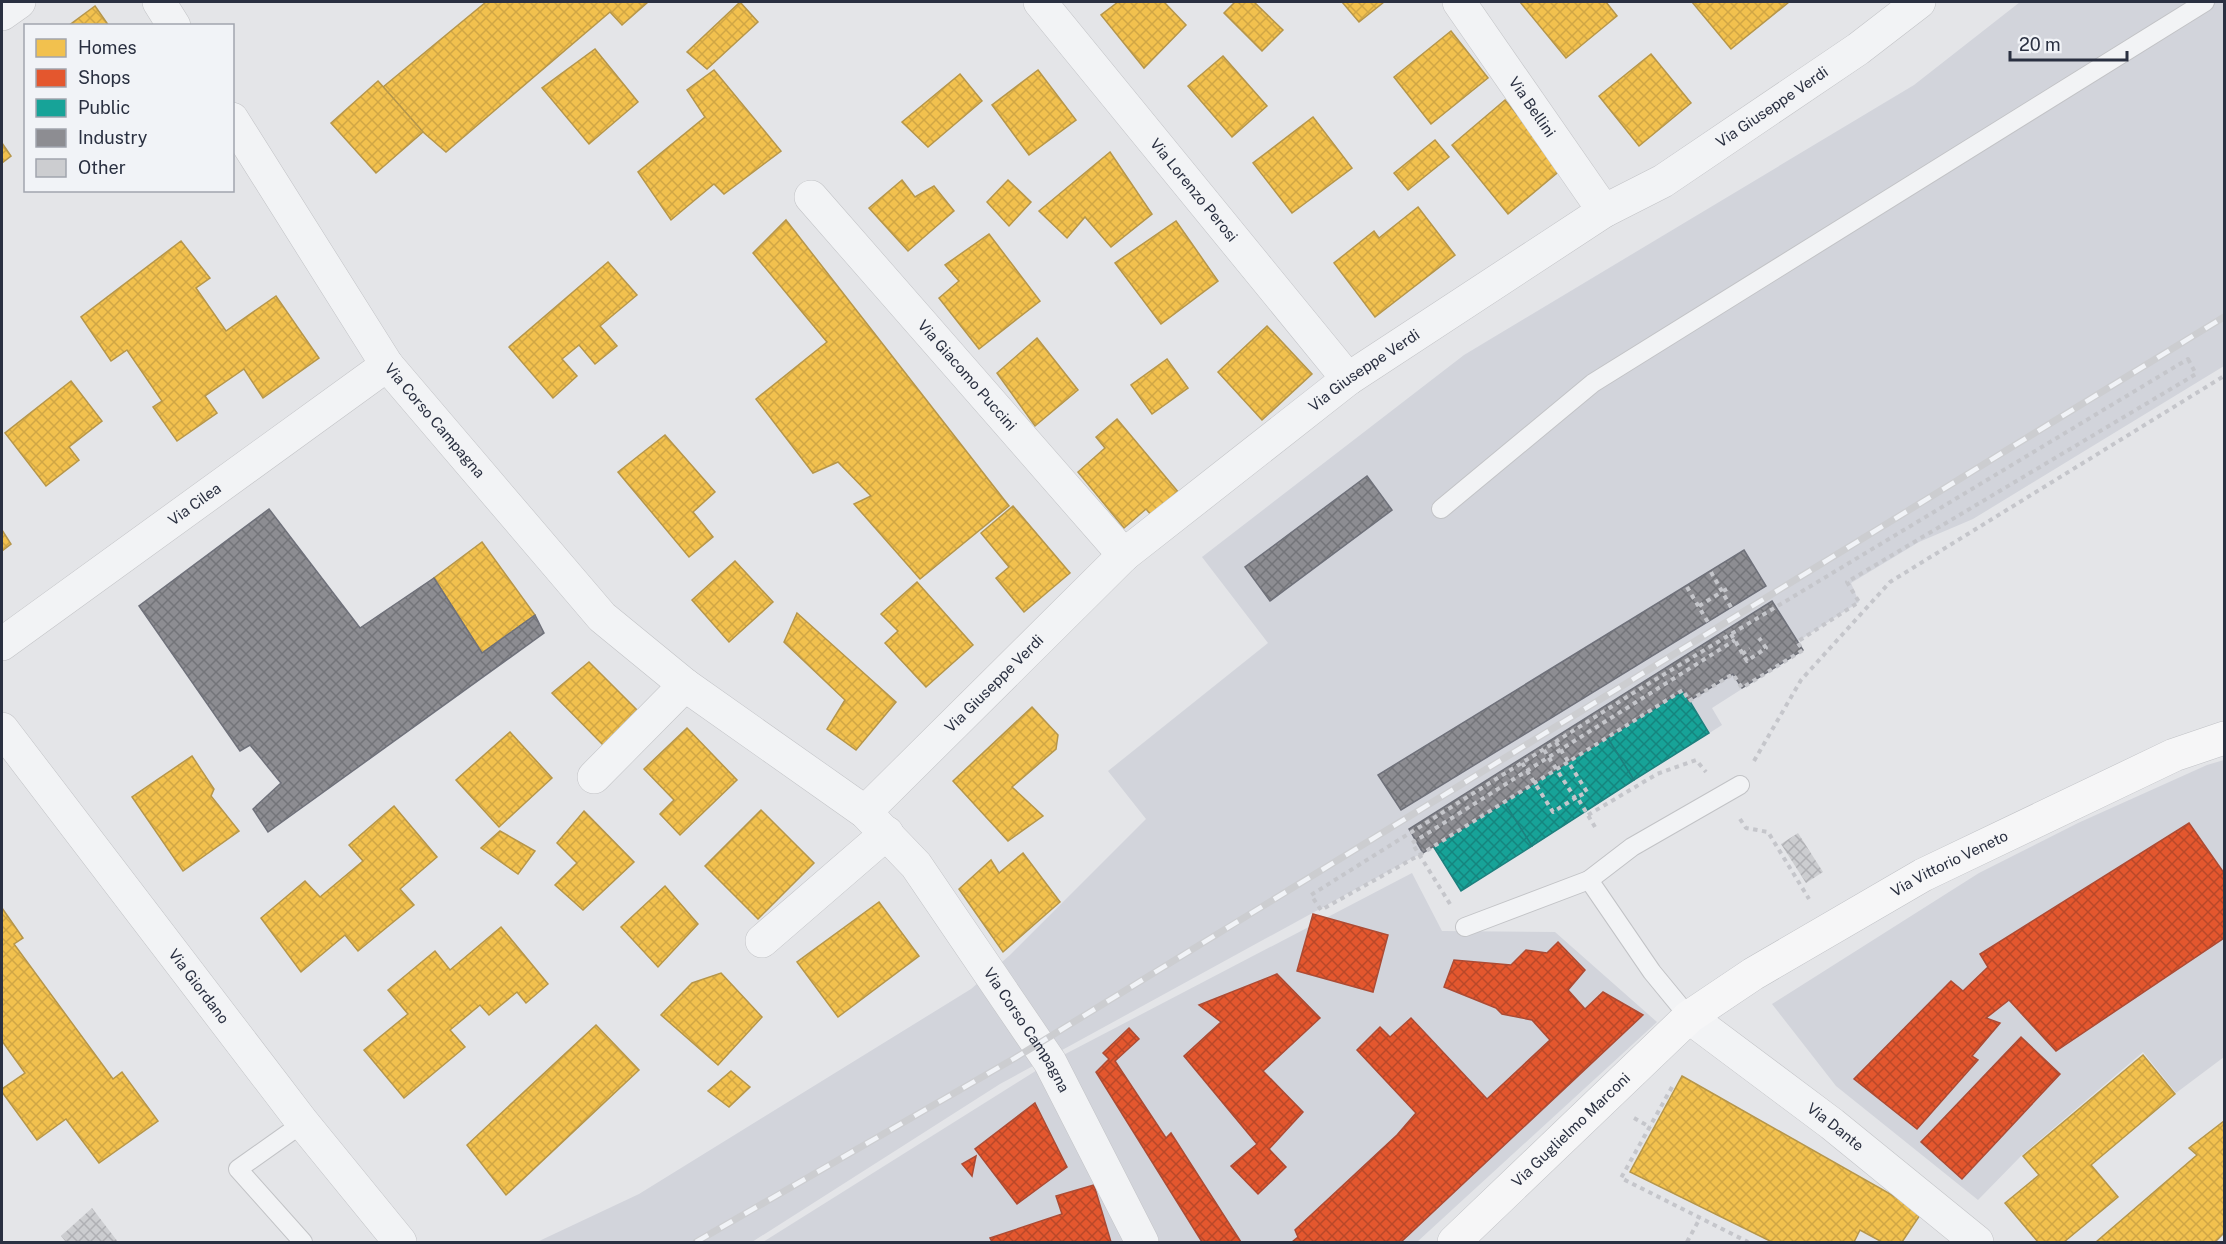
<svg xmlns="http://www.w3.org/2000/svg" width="2226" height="1244" font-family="'Public Sans',sans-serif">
<defs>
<pattern id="homes-cross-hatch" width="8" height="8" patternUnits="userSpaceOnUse" patternTransform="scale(1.5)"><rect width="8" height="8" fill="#f2c14e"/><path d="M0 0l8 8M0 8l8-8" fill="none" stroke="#d0a645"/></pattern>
<pattern id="shops-cross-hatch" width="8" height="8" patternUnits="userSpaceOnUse" patternTransform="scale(1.5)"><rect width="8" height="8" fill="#e4572e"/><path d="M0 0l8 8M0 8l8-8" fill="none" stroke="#b94829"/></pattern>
<pattern id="public-cross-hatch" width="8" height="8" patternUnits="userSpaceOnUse" patternTransform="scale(1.5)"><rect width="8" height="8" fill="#17a398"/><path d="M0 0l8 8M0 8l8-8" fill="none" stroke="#15857e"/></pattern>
<pattern id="industry-cross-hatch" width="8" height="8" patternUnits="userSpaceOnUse" patternTransform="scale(1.5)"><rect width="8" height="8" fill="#8d8d92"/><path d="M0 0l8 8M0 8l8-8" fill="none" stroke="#737479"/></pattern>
<pattern id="building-cross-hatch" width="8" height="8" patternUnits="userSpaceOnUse" patternTransform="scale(1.5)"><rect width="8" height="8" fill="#cccdd0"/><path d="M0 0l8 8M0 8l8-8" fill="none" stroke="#afb0b4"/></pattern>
</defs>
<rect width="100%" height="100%" fill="#e4e5e8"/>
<g fill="#d2d4db">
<path d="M 2020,2 L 2224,2 L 2224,366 L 1973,519 L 1919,542 L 1851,583 L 1859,602 L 1797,642 L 1803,650 L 1712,708 L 1722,725 L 1461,891 L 1433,847 L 1000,1084 L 752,1242 L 537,1242 L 639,1194 L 971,989 L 1010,955 L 1146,819 L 1108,771 L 1268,643 L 1202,557 L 1464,355 L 1914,85 Z"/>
<path d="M 2224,760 L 2224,1057 L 2176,1093 L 2143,1052 L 2021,1156 L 1978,1200 L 1836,1086 L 1772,1004 L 1979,873 L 2078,823 L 2207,765 Z"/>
<path d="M 1412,873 L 1442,931 L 1555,932 L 1657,1022 L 1417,1242 L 763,1242 L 1050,1062 Z"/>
</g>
<g fill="url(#homes-cross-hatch)" stroke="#b6964a" stroke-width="1.5">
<path d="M 486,2 L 648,2 L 622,25 L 610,12 L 446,152 L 423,132 L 383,87 Z"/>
<path d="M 740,2 L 758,22 L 707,69 L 687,52 Z"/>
<path d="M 1118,2 L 1164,2 L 1186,25 L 1144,68 L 1101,15 Z"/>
<path d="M 1235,2 L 1254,2 L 1283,30 L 1262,51 L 1224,13 Z"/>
<path d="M 1342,2 L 1384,2 L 1359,22 Z"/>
<path d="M 1520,2 L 1606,2 L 1617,16 L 1566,58 Z"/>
<path d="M 1692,2 L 1789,2 L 1731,49 Z"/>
<path d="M 95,6 L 109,26 L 68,26 Z"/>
<path d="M 1451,31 L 1488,78 L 1431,124 L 1394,77 Z"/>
<path d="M 595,49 L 638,102 L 589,144 L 542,88 Z"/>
<path d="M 1651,54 L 1691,103 L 1639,146 L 1599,96 Z"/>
<path d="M 1223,56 L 1267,106 L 1232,137 L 1188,86 Z"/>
<path d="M 714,70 L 781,151 L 724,194 L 714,184 L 671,220 L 638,172 L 705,117 L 687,90 Z"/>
<path d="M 1038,70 L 1076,120 L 1029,155 L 992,105 Z"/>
<path d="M 960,74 L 982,101 L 928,147 L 902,122 Z"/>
<path d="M 378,81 L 423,132 L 376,173 L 331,123 Z"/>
<path d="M 1505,100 L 1562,169 L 1508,214 L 1452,145 Z"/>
<path d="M 1313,117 L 1352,168 L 1292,213 L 1253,163 Z"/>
<path d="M 1435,140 L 1449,157 L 1408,190 L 1394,173 Z"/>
<path d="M 2,143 L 11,156 L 2,163 Z"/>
<path d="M 1110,152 L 1152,214 L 1111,247 L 1085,217 L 1067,238 L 1039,211 Z"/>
<path d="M 902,180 L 915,197 L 934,186 L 954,211 L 908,251 L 869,208 Z"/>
<path d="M 1008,180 L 1031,202 L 1009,226 L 987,202 Z"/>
<path d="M 1418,207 L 1455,255 L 1375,317 L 1334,263 L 1374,231 L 1379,238 Z"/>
<path d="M 786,220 L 1009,506 L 920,579 L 854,504 L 871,496 L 838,462 L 813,473 L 756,399 L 827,342 L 753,253 Z"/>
<path d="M 1176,221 L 1218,281 L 1161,324 L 1115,263 Z"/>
<path d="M 989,234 L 1040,301 L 979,349 L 939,298 L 959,281 L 945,265 Z"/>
<path d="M 181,241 L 210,278 L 196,288 L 226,331 L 276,296 L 319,358 L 263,398 L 244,369 L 205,396 L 217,413 L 177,441 L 153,407 L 162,401 L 127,350 L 111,361 L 81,317 Z"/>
<path d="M 608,262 L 637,295 L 600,326 L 617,346 L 595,364 L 579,345 L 562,359 L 577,376 L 553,398 L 509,347 Z"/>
<path d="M 1267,326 L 1312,374 L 1262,420 L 1218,372 Z"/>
<path d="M 1037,338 L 1078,390 L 1035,426 L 997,373 Z"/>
<path d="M 1167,359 L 1188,388 L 1152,414 L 1131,385 Z"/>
<path d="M 71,381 L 102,421 L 69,447 L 79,460 L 46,486 L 5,433 Z"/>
<path d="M 1117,419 L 1179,493 L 1152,516 L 1146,509 L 1124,528 L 1078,472 L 1105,448 L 1096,437 Z"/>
<path d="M 665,435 L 715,492 L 693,512 L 713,537 L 689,557 L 618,472 Z"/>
<path d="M 1013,506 L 1070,573 L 1024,612 L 996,578 L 1009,567 L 981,533 Z"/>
<path d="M 2,530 L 11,544 L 2,551 Z"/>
<path d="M 482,542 L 535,615 L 482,653 L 434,578 Z"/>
<path d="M 735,561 L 773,602 L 729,642 L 692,600 Z"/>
<path d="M 917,582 L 973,645 L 926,687 L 885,643 L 898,631 L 881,614 Z"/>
<path d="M 797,613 L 896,702 L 856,750 L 827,729 L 845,700 L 784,642 Z"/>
<path d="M 589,662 L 637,710 L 603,745 L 552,693 Z"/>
<path d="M 1032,707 L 1058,735 L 1056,749 L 1012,787 L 1043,816 L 1008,841 L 953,781 Z"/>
<path d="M 687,728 L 737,780 L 680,835 L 660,814 L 674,800 L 644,769 Z"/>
<path d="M 510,732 L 552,778 L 499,827 L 456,780 Z"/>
<path d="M 192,756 L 214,789 L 211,796 L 239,831 L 183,871 L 132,797 Z"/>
<path d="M 394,806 L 437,857 L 400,889 L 414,905 L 358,951 L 345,935 L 301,972 L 261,918 L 305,881 L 320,897 L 363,861 L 349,845 Z"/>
<path d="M 761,810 L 814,863 L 758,919 L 705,866 Z"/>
<path d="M 584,811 L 634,862 L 583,910 L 555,885 L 577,863 L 557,843 Z"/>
<path d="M 500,831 L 535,851 L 518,874 L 481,848 Z"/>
<path d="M 1023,853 L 1060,902 L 1003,952 L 959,889 L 991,860 L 999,873 Z"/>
<path d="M 665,886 L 698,924 L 658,967 L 621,927 Z"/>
<path d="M 879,902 L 919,956 L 838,1017 L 797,962 Z"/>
<path d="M 2,908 L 23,938 L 14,944 L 113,1079 L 122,1072 L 158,1121 L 99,1163 L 66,1119 L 37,1140 L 2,1092 L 2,1089 L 25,1073 L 2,1041 Z"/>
<path d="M 501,927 L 548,984 L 526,1003 L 517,992 L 489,1015 L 480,1005 L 450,1030 L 465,1047 L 404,1098 L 364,1050 L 408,1014 L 388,990 L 435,951 L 450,970 Z"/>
<path d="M 721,973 L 762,1017 L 718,1065 L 661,1015 L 692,983 Z"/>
<path d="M 596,1025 L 639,1070 L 506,1195 L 467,1145 Z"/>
<path d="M 2143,1055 L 2175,1094 L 2091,1165 L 2118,1197 L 2064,1242 L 2038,1242 L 2005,1203 L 2039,1175 L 2023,1156 Z"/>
<path d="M 731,1071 L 750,1087 L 729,1107 L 708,1091 Z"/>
<path d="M 1682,1076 L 1922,1212 L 1902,1242 L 1882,1242 L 1860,1230 L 1854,1242 L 1772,1242 L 1630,1172 Z"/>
<path d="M 2224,1121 L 2224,1233 L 2215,1242 L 2096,1242 L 2197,1155 L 2189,1148 Z"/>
</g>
<g fill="url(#shops-cross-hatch)" stroke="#ac4b34" stroke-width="1.5">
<path d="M 2189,823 L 2224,873 L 2224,938 L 2056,1051 L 2009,1000 L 1986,1018 L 2000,1023 L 1972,1056 L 1978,1060 L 1917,1129 L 1854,1079 L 1951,981 L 1963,991 L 1988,967 L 1980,954 Z"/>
<path d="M 1313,914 L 1388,935 L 1373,992 L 1297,971 Z"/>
<path d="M 1558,942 L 1585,970 L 1568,990 L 1585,1009 L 1603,992 L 1643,1015 L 1401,1242 L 1292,1242 L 1298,1237 L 1295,1230 L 1397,1135 L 1416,1113 L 1357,1050 L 1380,1027 L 1390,1037 L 1411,1018 L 1487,1099 L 1550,1040 L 1532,1020 L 1502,1014 L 1496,1008 L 1444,987 L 1454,960 L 1511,965 L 1526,950 L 1547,953 Z"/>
<path d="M 1277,974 L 1320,1018 L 1263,1071 L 1303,1112 L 1269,1149 L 1286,1167 L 1258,1194 L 1231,1166 L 1257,1144 L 1184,1056 L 1221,1022 L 1199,1005 Z"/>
<path d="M 1129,1028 L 1139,1039 L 1115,1061 L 1166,1138 L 1171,1133 L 1241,1242 L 1202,1242 L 1096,1072 L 1109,1059 L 1103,1053 Z"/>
<path d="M 2021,1037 L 2060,1074 L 1962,1179 L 1921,1142 Z"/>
<path d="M 1035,1103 L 1067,1167 L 1017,1204 L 975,1149 Z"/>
<path d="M 976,1156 L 972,1176 L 962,1164 Z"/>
<path d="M 1094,1185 L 1111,1242 L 992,1242 L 990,1238 L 1062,1214 L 1056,1196 Z"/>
</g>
<g fill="url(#public-cross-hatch)" stroke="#1d807e" stroke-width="1.5">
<path d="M 1683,690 L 1709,733 L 1634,780 L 1607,737 Z"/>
<path d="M 1607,737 L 1634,780 L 1532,846 L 1504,802 Z"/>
<path d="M 1504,802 L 1532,846 L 1461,891 L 1433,846 Z"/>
</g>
<g fill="url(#industry-cross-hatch)" stroke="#6f717a" stroke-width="1.5">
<path d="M 1367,476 L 1392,510 L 1270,601 L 1245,567 Z"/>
<path d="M 269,509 L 360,628 L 434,578 L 482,653 L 535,615 L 544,633 L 268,832 L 253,809 L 281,783 L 250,745 L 240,751 L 139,606 Z"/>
<path d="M 1744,550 L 1766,586 L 1401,810 L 1378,775 Z"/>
<path d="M 1772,601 L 1803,650 L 1742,688 L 1733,674 L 1689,701 L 1683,690 L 1423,853 L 1409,829 Z"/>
</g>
<g fill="url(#building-cross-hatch)">
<path d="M 1798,833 L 1823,872 L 1806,883 L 1781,844 Z"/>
<path d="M 92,1208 L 118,1242 L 66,1242 L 61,1236 Z"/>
</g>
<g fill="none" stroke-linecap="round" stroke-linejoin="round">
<g stroke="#c2c3c6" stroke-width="20">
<g id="lane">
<path d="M 1441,509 L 1593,383 L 2205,2"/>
<path d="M 1465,927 L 1589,880"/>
<path d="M 1689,1017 L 1652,972 L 1589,880 L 1632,847 L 1740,785"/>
<path d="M 303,1123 L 238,1169 L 303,1242"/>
</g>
</g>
<g stroke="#c2c3c6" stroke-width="34">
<g id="street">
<path d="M 159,2 L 174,26"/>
<path id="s1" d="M 1040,2 L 1348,379"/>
<path id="s2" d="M 1459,2 L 1604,211"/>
<path d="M 2,14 L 19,2"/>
<path id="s3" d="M 232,119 L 387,365 L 602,617 L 685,685 L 865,812 L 916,865 L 1050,1062 L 1142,1242"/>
<path id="s4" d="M 811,197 L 1124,555"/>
<path id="s5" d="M 2,644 L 387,365"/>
<path id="s6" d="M 2,729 L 303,1123 L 400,1242"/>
<path d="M 594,777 L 685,685"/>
<path id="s7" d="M 865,812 L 1124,555 L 1348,379 L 1604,211 L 1663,181 L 1858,49 L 1919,2"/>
<path d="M 762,941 L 887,833"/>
<path id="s8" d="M 1689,1017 L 1832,1124 L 1977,1242"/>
</g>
</g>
<g stroke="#c0c2c6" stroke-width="34">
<g id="primary">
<path id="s9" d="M 1454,1242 L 1689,1017 L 1753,974 L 1923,875 L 2174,755 L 2224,738"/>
</g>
</g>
<g stroke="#c5c6cb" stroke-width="4" stroke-dasharray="4.5 4.5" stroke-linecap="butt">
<path d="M 2188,359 L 2196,374 L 1847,582 L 1859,602 L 1797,642 L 1803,650 L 1742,688 L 1733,674 L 1689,701 L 1683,690 L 1423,853 L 1321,910 L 1311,895 L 1638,690 Z"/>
<path d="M 1711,572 L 1732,609"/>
<path d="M 1687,587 L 1709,624"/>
<path d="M 1723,591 L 1731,587"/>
<path d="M 1699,606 L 1720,593"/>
<path d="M 1731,634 L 1747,661 L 1766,648 L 1759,638"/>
<path d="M 1742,654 L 1750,649"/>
<path d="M 1556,742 L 1587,792 L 1577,797"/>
<path d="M 1544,750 L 1575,798"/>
<path d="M 1754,761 L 1801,680 L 1890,582 L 2224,376"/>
<path d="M 1522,763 L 1553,812 L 1577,797 L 1595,827"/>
<path d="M 1588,815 L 1657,774 L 1696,760 L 1706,772"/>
<path d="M 1740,819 L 1746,828 L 1768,832 L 1809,899"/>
<path d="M 1450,904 L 1412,843 L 1735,640"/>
<path d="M 1672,1087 L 1621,1178 L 1748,1242"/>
<path d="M 1634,1118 L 1650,1127"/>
<path d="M 1687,1242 L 1700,1218"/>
</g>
<use href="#lane" stroke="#f2f3f5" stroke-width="18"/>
<use href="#street" stroke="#f2f3f5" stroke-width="33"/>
<use href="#primary" stroke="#f6f6f7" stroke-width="33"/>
<g stroke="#cccdd0" stroke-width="7">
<path id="rail" d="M 696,1242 L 1015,1058 L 2224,317"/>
</g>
<use href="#rail" stroke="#f1f3f7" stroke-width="4.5" stroke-dasharray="14" stroke-linecap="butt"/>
</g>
<g text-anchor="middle" stroke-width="6" stroke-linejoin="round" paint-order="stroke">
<g font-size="15" fill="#2a3041" stroke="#f1f3f7">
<text dy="5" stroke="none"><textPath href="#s2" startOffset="128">Via Bellini</textPath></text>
<text dy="5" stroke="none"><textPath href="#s7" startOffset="1154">Via Giuseppe Verdi</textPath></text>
<text dy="5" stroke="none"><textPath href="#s1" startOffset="243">Via Lorenzo Perosi</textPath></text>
<text dy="5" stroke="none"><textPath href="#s7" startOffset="668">Via Giuseppe Verdi</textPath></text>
<text dy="5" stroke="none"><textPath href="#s4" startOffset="237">Via Giacomo Puccini</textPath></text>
<text dy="5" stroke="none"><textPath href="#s3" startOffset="364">Via Corso Campagna</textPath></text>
<text dy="5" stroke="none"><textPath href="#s5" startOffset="238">Via Cilea</textPath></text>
<text dy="5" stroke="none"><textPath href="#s7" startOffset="182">Via Giuseppe Verdi</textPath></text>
<text dy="5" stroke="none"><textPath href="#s9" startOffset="628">Via Vittorio Veneto</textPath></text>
<text dy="5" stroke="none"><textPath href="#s6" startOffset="324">Via Giordano</textPath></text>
<text dy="5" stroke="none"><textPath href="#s3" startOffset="1222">Via Corso Campagna</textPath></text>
<text dy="5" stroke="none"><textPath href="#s8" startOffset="183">Via Dante</textPath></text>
<text dy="5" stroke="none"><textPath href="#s9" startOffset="162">Via Guglielmo Marconi</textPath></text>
</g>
</g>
<rect width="2226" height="1244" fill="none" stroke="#2a3041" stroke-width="6"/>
<rect x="24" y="24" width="210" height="168" fill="#f1f3f7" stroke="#a1a5ae" stroke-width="1.5"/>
<rect x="36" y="39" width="30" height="18" fill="#f2c14e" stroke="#a1a5ae" stroke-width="1.5"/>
<text x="78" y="54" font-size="18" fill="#2a3041">Homes</text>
<rect x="36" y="69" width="30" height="18" fill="#e4572e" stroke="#a1a5ae" stroke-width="1.5"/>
<text x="78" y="84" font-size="18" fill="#2a3041">Shops</text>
<rect x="36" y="99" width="30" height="18" fill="#17a398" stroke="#a1a5ae" stroke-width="1.5"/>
<text x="78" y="114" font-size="18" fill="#2a3041">Public</text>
<rect x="36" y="129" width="30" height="18" fill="#8d8d92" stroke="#a1a5ae" stroke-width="1.5"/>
<text x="78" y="144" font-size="18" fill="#2a3041">Industry</text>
<rect x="36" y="159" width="30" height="18" fill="#cccdd0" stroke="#a1a5ae" stroke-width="1.5"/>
<text x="78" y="174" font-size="18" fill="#2a3041">Other</text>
<path d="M2010 51v9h117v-9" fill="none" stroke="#2a3041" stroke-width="3"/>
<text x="2019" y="51" font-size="18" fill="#2a3041" stroke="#f1f3f7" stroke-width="4.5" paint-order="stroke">20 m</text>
</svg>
